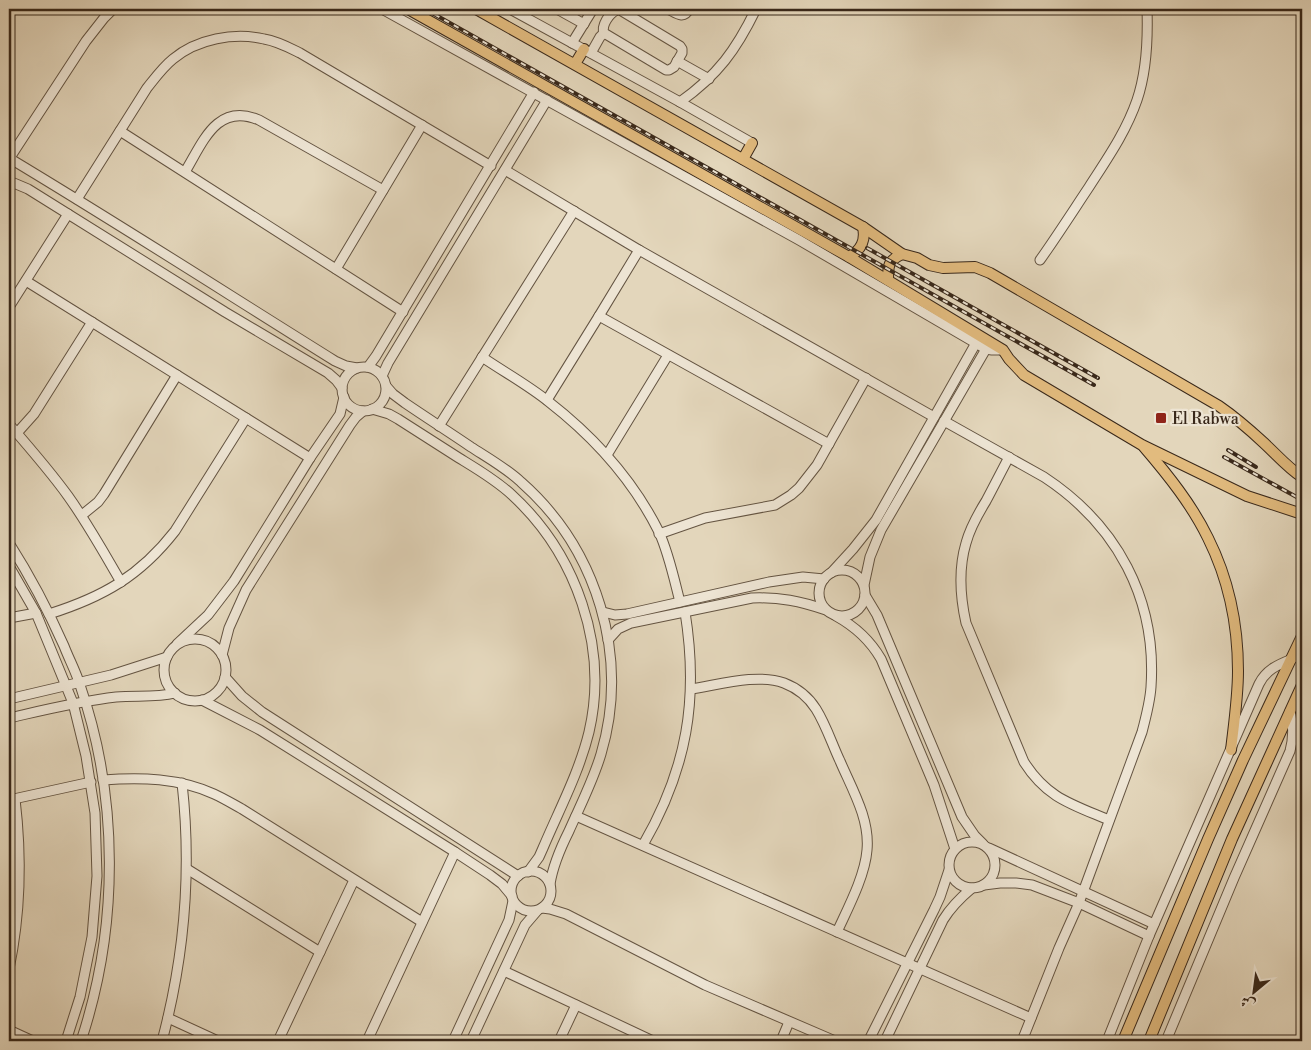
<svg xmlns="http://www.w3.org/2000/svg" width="1311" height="1050" font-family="'Libre Bodoni',Amiri,serif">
<rect width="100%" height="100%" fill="#e3d6bb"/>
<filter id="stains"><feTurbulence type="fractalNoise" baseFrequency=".004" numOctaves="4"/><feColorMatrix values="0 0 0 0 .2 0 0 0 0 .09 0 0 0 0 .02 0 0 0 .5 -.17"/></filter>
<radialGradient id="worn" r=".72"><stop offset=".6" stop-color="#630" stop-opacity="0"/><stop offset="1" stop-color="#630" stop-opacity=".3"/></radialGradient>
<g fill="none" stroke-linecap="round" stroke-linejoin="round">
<g stroke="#645442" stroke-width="11">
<g id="minor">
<path d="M 382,9 L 799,240 L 986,349 L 992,350 L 1003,350"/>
<path d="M 510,9 L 680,102 L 752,143"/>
<path d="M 557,9 L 584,24"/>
<path d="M 668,9 C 676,13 684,20 689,9"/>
<path d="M 617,10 L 620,10 L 680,46 L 682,49 L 682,53 L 674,67 L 669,70 L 666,70 L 604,33 C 601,26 609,13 617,10 Z"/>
<path d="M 572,43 L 593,9"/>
<path d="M 591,53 L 600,37 L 604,33"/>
<path d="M 677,61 L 709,79"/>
<path d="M 680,102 C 718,75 736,50 756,9"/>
<path d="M 120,131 L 403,312"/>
<path d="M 9,158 C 119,224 226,293 335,361 L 346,366 L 357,368"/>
<path d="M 9,159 L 86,41 L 104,18 L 113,9"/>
<path d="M 505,170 L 639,250 L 934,417"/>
<path d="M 185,172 C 203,142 217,102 259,120 L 383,190"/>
<path d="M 9,181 L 28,189 L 225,312 L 328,373 L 336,380 L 342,388"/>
<path d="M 77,199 L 147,88 C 155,78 163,67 173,59 C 197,39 234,32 264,39 C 277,41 288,47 300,53 L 491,166"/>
<path d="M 1040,260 C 1057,236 1073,211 1089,187 C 1107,159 1126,132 1137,100 C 1147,71 1148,39 1147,9"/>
<path d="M 336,269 L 422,125"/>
<path d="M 26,281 L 310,458"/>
<path d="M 9,307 L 68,214"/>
<path d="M 599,316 L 829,444"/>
<path d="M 482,357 C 504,372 528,385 549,402 C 594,437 633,480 659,532 C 669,554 674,579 680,602"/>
<path d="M 368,367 L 376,356 L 534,92"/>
<circle cx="364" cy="389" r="22"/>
<path d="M 382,376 L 388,363 L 547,100"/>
<path d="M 386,386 L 393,394 L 405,403 C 427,418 449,432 471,447 C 488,458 506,468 521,482 C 597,549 630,656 601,754 C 593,781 580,806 569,831 C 560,849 553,865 550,884"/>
<path d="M 547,400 L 599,316 L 639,250"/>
<path d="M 372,409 L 389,414 L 398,419 C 418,432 439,445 459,458 C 477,469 496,480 512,495 C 576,554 609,646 589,732 C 579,773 559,810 543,848 L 539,857 L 528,872"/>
<path d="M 944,421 L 1044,477 C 1117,525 1157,599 1151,687 C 1150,702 1146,717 1142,732 L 1079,903 L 1059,948 L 1022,1041"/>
<path d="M 9,424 C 29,447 50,471 68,496 C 88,524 104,553 121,582"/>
<path d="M 439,426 L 574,211"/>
<path d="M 17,433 L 34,414 L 92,322"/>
<path d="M 607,455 L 668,355"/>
<path d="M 1009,457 C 1001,472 994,486 986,501 C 978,514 970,528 966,543 C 958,570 960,596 966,623 L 1024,762 C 1047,798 1071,804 1109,820"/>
<path d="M 82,515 L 98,502 L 104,494 L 177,375"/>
<path d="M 659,534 L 705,518 L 775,505 L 791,495 L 799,488 L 817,465 L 866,378"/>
<path d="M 9,543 C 30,576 48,610 64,646 C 69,659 76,672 80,685 C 119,798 119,927 81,1041"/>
<path d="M 9,566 L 36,613 L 73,703 L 86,756 L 95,813 L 97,876 L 92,937 L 80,997 L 66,1041"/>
<circle cx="842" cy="593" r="23"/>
<path d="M 831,573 L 853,549 L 876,520 L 976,343"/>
<path d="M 864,585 L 870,557 L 881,530 L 986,349"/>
<path d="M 865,595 L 877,615 L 962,817 L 975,836 L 983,844"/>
<path d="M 603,612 L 615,615 L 627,614 L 769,582 L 803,577 L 824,579"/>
<path d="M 49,614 C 103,597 140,576 175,531 L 246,418"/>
<path d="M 836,616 C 856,627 870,640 881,659 L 934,785 L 955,849"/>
<path d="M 9,618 L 36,613"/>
<circle cx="195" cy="670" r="31"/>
<path d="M 608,640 L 618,629 L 631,623 L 752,598 C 780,597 800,601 826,610"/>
<path d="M 177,644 L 208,615 L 234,581 L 310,458 L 340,414 L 344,397"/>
<path d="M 222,655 L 229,628 L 246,590 L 350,425 L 356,417 L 363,411"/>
<path d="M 225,677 L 242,696 L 262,712 L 518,876"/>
<path d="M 691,689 C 718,685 758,673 784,683 C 797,688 809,698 816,709 C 826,725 832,744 840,761 C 852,789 870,819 867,850 C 865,876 848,908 837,932"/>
<path d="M 9,699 L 111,675 L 167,657"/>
<path d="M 202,700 L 260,730 L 455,852 L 490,875 L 502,884 L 512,896"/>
<path d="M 9,718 C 44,710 80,701 116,697 C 136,695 155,698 175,693"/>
<path d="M 103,780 C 141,777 179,778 214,794 C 223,798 233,804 242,809 L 422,922"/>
<path d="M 9,800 L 91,782"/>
<path d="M 576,816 L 1031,1018"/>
<circle cx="972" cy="865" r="23"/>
<path d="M 643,845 C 687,769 699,699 685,612"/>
<path d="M 989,848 L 1154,924"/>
<path d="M 187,869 L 320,952"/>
<circle cx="531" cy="891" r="20"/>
<path d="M 984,885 L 1000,883 L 1016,883 L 1032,885 L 1079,903 L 1149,936"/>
<path d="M 542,908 L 550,909 L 566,914 L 705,985 L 835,1041"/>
<path d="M 9,969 C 21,912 22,857 15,799"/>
<path d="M 504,971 L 653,1041"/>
<path d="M 168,1018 L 218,1041"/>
<path d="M 9,1030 L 33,1041"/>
<path d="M 869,1040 L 934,910 L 940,897 L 949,870"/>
<path d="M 162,1041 C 185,955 192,872 182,783"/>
<path d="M 278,1041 L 354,880"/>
<path d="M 367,1041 L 455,852"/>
<path d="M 453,1041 L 509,920 L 513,901"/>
<path d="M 471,1041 L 525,925 L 537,911"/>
<path d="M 559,1041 L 576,1005"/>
<path d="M 781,1041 L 789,1022"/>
<path d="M 885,1041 L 943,920 C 951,907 960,898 972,888"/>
<path d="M 1107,1041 L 1149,936 L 1259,684 C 1266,670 1277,665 1292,659"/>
<path d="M 1166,1041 L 1234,878 L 1290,751 C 1294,736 1293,725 1290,711"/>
</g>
</g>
<g stroke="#39281a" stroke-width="12">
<g id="major">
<path d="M 408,9 L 849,257 L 1003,350 L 1009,359 L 1024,375 L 1142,445 L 1247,496 L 1302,514"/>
<path d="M 476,9 L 863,227 L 902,254 L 917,258 L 929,265 L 943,268 L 975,267 L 990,273 L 1219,406 C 1235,417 1250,430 1264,443 C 1277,455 1288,468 1302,477"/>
<path d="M 575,64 L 584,49"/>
<path d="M 743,159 L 752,143"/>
<path d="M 849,257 C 861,250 866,241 863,227"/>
<path d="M 888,280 C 888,265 888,261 902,254"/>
<path d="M 1144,447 C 1168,475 1192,505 1208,538 C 1228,578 1238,625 1238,671 C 1238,697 1234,724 1231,750"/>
<path d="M 1123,1041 L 1208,839 L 1243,760 L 1302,636"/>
<path d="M 1149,1041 L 1232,839 L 1302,685"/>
</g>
</g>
<use href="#minor" stroke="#ede4d3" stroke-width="9"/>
<use href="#major" stroke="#e2bb7e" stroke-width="10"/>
<g stroke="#39281a" stroke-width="4">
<g id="rail">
<path d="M 425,9 L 1094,385"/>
<path d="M 867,248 L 1098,378"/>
<path d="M 1228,450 L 1256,467"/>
<path d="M 1224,457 L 1302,500"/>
</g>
</g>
<use href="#rail" stroke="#ede4d3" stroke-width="2" stroke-dasharray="5.5" stroke-linecap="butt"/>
</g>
<rect fill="#8f2418" stroke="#ede4d3" stroke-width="2" x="1155" y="412" width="12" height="12" rx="2.5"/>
<g text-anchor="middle" stroke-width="4.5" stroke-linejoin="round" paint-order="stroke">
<g font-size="16" fill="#39281a" stroke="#ede4d3" text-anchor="start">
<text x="1172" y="424">El Rabwa</text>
</g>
</g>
<rect width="1311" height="1050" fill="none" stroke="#e3d6bb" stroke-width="30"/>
<rect x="10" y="10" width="1291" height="1030" fill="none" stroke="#39281a" stroke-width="2.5"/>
<rect x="15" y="15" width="1281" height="1020" fill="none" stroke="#39281a"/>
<g transform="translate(1254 992) rotate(209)" stroke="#ede4d3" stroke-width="4" paint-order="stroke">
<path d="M0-4L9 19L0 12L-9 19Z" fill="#39281a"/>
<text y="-8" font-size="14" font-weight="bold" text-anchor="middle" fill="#39281a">ش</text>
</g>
<rect width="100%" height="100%" filter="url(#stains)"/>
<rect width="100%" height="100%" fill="url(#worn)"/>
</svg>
